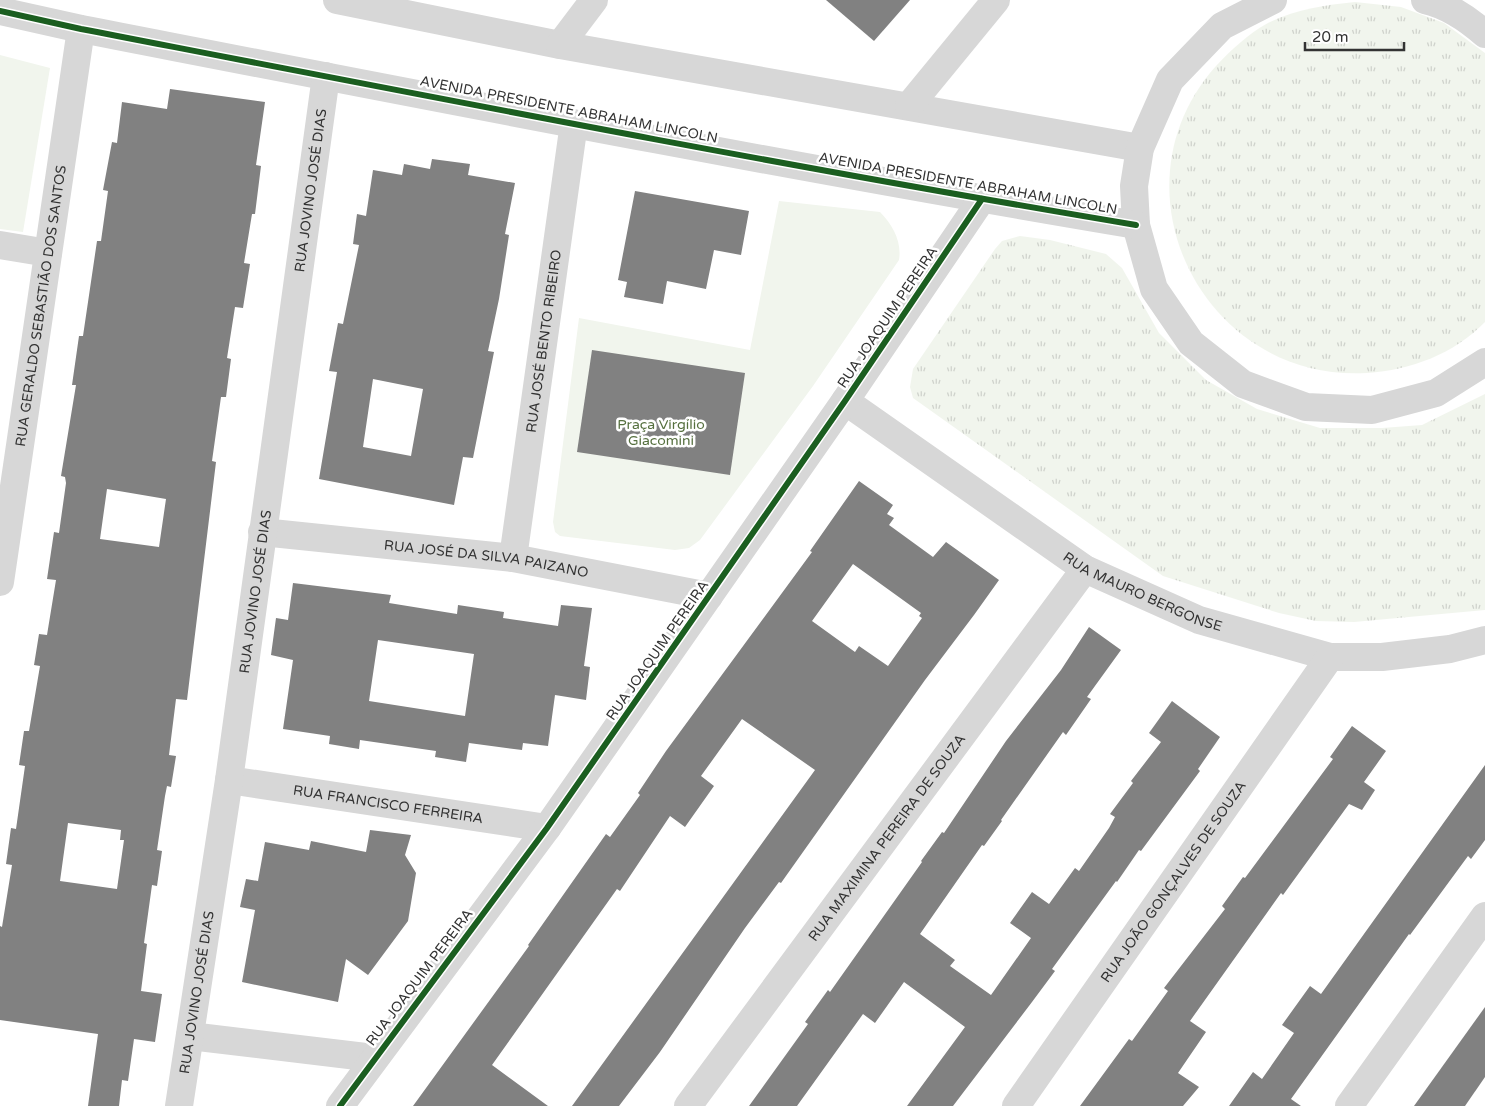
<svg xmlns="http://www.w3.org/2000/svg" width="1485" height="1106" font-family="'Varela Round',sans-serif">
<defs>
<pattern id="grass-tufts" width="24" height="20" patternUnits="userSpaceOnUse" patternTransform="scale(1.25)"><rect width="24" height="20" fill="#f1f5ed"/><path d="M3 7l-1-3M5 7V3M7 7l1-3M15 17l-1-3M17 17v-4M19 17l1-3" fill="none" stroke="#cfd2cc"/></pattern>
</defs>
<rect width="100%" height="100%" fill="#fff"/>
<g fill="url(#grass-tufts)">
<path d="M 1355,2 L 1401,7 L 1444,23 L 1485,53 L 1485,322 C 1454,354 1411,370 1367,373 C 1204,383 1106,189 1216,66 C 1231,50 1248,34 1268,23 C 1296,9 1325,5 1355,2 Z"/>
<path d="M 1020,236 L 1050,240 L 1106,254 L 1122,268 L 1159,333 L 1206,380 L 1257,409 L 1320,428 L 1382,428 L 1422,425 L 1485,394 L 1485,610 L 1354,622 L 1316,621 L 1279,613 L 1163,576 L 913,398 L 910,387 L 913,369 L 995,249 L 1002,241 Z"/>
</g>
<g fill="#f1f5ed">
<path d="M 0,55 L 50,68 L 23,232 L 0,229 Z"/>
<path d="M 779,201 L 880,212 C 893,225 902,242 899,260 L 813,386 L 700,540 L 689,548 L 675,550 L 560,536 L 555,532 L 553,522 L 579,318 L 750,350 Z"/>
</g>
<g fill="#818181" fill-rule="evenodd">
<path d="M 826,0 L 910,0 L 874,41 Z"/>
<path d="M 170,89 L 265,102 L 256,165 L 261,166 L 255,214 L 252,214 L 244,263 L 250,264 L 243,308 L 235,307 L 227,358 L 231,359 L 226,397 L 221,397 L 212,461 L 216,462 L 187,700 L 176,699 L 169,755 L 176,756 L 171,787 L 167,786 L 165,796 L 157,850 L 162,851 L 157,886 L 152,885 L 144,943 L 147,944 L 141,991 L 162,994 L 155,1042 L 134,1039 L 128,1081 L 122,1080 L 119,1106 L 88,1106 L 98,1034 L 0,1020 L 0,926 L 2,927 L 12,865 L 6,864 L 11,828 L 16,829 L 25,766 L 19,765 L 24,731 L 29,731 L 40,666 L 34,665 L 39,634 L 47,635 L 56,580 L 47,579 L 54,532 L 59,533 L 66,483 L 65,477 L 61,476 L 76,385 L 72,385 L 79,336 L 83,336 L 97,241 L 101,241 L 108,191 L 103,190 L 112,142 L 117,143 L 122,102 L 167,109 ZM 107,489 L 166,499 L 159,547 L 100,539 ZM 68,823 L 121,830 L 120,840 L 124,840 L 117,889 L 60,881 Z"/>
<path d="M 432,159 L 470,164 L 468,175 L 515,183 L 505,234 L 509,235 L 499,299 L 488,351 L 494,352 L 473,458 L 463,457 L 454,505 L 319,479 L 337,372 L 329,371 L 338,323 L 343,324 L 359,245 L 353,244 L 357,214 L 366,216 L 373,170 L 402,175 L 404,164 L 430,169 ZM 373,379 L 423,389 L 411,456 L 363,447 Z"/>
<path d="M 635,191 L 749,211 L 741,255 L 714,250 L 706,289 L 667,281 L 663,304 L 624,297 L 627,282 L 618,280 Z"/>
<path d="M 592,350 L 745,373 L 730,475 L 577,452 Z"/>
<path d="M 859,481 L 893,505 L 887,514 L 894,518 L 889,525 L 933,557 L 946,542 L 999,580 L 974,615 L 925,680 L 781,883 L 779,882 L 745,928 L 660,1052 L 619,1106 L 572,1106 L 815,770 L 742,719 L 701,776 L 714,786 L 685,827 L 670,816 L 620,891 L 617,889 L 492,1065 L 548,1106 L 413,1106 L 529,946 L 528,945 L 606,834 L 610,837 L 640,795 L 638,793 L 666,751 L 812,552 L 810,551 ZM 853,564 L 921,613 L 919,616 L 922,618 L 888,666 L 859,646 L 855,652 L 812,621 Z"/>
<path d="M 293,583 L 391,595 L 389,603 L 457,614 L 458,605 L 504,612 L 503,618 L 558,626 L 561,605 L 592,608 L 584,666 L 590,667 L 586,700 L 555,695 L 548,746 L 523,743 L 522,750 L 469,743 L 466,762 L 435,757 L 436,751 L 360,740 L 359,749 L 329,744 L 330,736 L 283,729 L 293,660 L 271,655 L 276,618 L 288,620 ZM 378,640 L 474,654 L 465,716 L 369,701 Z"/>
<path d="M 1089,627 L 1121,650 L 1087,697 L 1091,699 L 1066,735 L 1063,732 L 1001,820 L 1002,821 L 984,846 L 982,845 L 920,934 L 955,960 L 950,966 L 991,995 L 1031,938 L 1010,923 L 1032,892 L 1049,904 L 1075,868 L 1079,871 L 1109,828 L 1115,817 L 1110,814 L 1133,783 L 1131,781 L 1161,742 L 1149,733 L 1172,701 L 1220,737 L 1198,769 L 1200,771 L 1141,851 L 1139,850 L 1117,882 L 1116,881 L 1052,969 L 1055,971 L 1032,1002 L 953,1106 L 907,1106 L 965,1027 L 904,982 L 875,1023 L 863,1014 L 797,1106 L 749,1106 L 808,1024 L 805,1022 L 828,990 L 830,992 L 922,862 L 921,861 L 942,832 L 944,833 L 1006,741 L 1061,670 Z"/>
<path d="M 1352,726 L 1386,751 L 1364,782 L 1375,790 L 1362,810 L 1349,804 L 1283,895 L 1281,893 L 1190,1021 L 1206,1032 L 1178,1073 L 1199,1087 L 1183,1106 L 1080,1106 L 1129,1039 L 1132,1041 L 1168,991 L 1164,988 L 1225,909 L 1222,906 L 1243,877 L 1245,878 L 1333,759 L 1330,757 Z"/>
<path d="M 1485,765 L 1485,840 L 1471,859 L 1468,856 L 1410,935 L 1409,934 L 1291,1099 L 1301,1106 L 1229,1106 L 1253,1072 L 1262,1079 L 1294,1033 L 1282,1025 L 1310,986 L 1321,994 Z"/>
<path d="M 370,830 L 411,835 L 405,855 L 416,873 L 408,921 L 368,975 L 346,959 L 338,1002 L 242,982 L 255,910 L 240,907 L 246,879 L 258,881 L 265,842 L 309,850 L 311,841 L 366,852 Z"/>
<path d="M 1485,1007 L 1485,1077 L 1465,1106 L 1414,1106 Z"/>
</g>
<g fill="none" stroke-linecap="round" stroke-linejoin="round">
<g stroke="#d7d7d7" stroke-width="28">
<path d="M 337,0 L 560,45 L 1140,148"/>
<path d="M 1273,0 L 1222,26 L 1170,80 L 1140,148 L 1134,186 L 1136,225 L 1154,289 L 1191,343 L 1243,384 L 1306,407 L 1372,410 L 1436,393 L 1485,362"/>
<path d="M 1425,0 C 1447,5 1468,19 1485,34"/>
<path d="M 0,11 L 81,29 C 432,97 783,166 1136,225"/>
<path d="M 560,45 L 594,0"/>
<path d="M 909,106 L 996,0"/>
<path d="M 0,245 L 48,253"/>
<path id="s1" d="M 845,401 L 1085,569 L 1199,620 L 1330,657 L 1382,657 L 1450,649 L 1485,640"/>
<path id="s2" d="M 262,532 L 513,558 L 709,596"/>
<path id="s3" d="M 513,558 L 574,123"/>
<path id="s4" d="M 0,582 L 81,29"/>
<path id="s5" d="M 229,780 L 547,828"/>
<path d="M 190,1036 L 374,1058"/>
<path id="s6" d="M 179,1106 L 229,780 L 326,76"/>
<path d="M 340,1106 L 547,828 L 845,401 L 982,199"/>
<path id="s7" d="M 688,1106 L 1085,569"/>
<path id="s8" d="M 1016,1106 L 1330,657"/>
<path d="M 1349,1106 L 1485,916"/>
</g>
<g stroke="#fff" stroke-width="9">
<g id="cycleway">
<path d="M 0,11 L 81,29 C 432,97 783,166 1136,225"/>
<path d="M 340,1106 L 547,828 L 845,401 L 982,199"/>
</g>
</g>
<use href="#cycleway" stroke="#1b5e20" stroke-width="6"/>
</g>
<g text-anchor="middle" stroke-width="5" stroke-linejoin="round" paint-order="stroke">
<g font-size="14" fill="#333" stroke="#fff">
<text transform="translate(569 109) rotate(11)" y="5">AVENIDA PRESIDENTE ABRAHAM LINCOLN</text>
<text transform="translate(968 183) rotate(10)" y="5">AVENIDA PRESIDENTE ABRAHAM LINCOLN</text>
<text dy="5" stroke="none"><textPath href="#s6" startOffset="925">RUA JOVINO JOSÉ DIAS</textPath></text>
<text dy="5" stroke="none"><textPath href="#s4" startOffset="279">RUA GERALDO SEBASTIÃO DOS SANTOS</textPath></text>
<text transform="translate(887 317) rotate(-56)" y="5">RUA JOAQUIM PEREIRA</text>
<text dy="5" stroke="none"><textPath href="#s3" startOffset="219">RUA JOSÉ BENTO RIBEIRO</textPath></text>
<text dy="5" stroke="none"><textPath href="#s2" startOffset="226">RUA JOSÉ DA SILVA PAIZANO</textPath></text>
<text dy="5" stroke="none"><textPath href="#s1" startOffset="355">RUA MAURO BERGONSE</textPath></text>
<text dy="5" stroke="none"><textPath href="#s6" startOffset="520">RUA JOVINO JOSÉ DIAS</textPath></text>
<text transform="translate(657 650) rotate(-55)" y="5">RUA JOAQUIM PEREIRA</text>
<text dy="5" stroke="none"><textPath href="#s5" startOffset="161">RUA FRANCISCO FERREIRA</textPath></text>
<text dy="5" stroke="none"><textPath href="#s7" startOffset="334">RUA MAXIMINA PEREIRA DE SOUZA</textPath></text>
<text dy="5" stroke="none"><textPath href="#s8" startOffset="274">RUA JOÃO GONÇALVES DE SOUZA</textPath></text>
<text transform="translate(419 977) rotate(-53)" y="5">RUA JOAQUIM PEREIRA</text>
<text dy="5" stroke="none"><textPath href="#s6" startOffset="115">RUA JOVINO JOSÉ DIAS</textPath></text>
</g>
<g font-size="14" fill="#56703f" stroke="#fff">
<text x="661" y="429">Praça Virgílio<tspan x="661" dy="16">Giacomini</tspan></text>
</g>
</g>
<path d="M1305 42v8h99v-8" fill="none" stroke="#333333" stroke-width="2.5"/>
<text x="1312" y="42" font-size="15" fill="#333333" stroke="#ffffff" stroke-width="4" paint-order="stroke">20 m</text>
</svg>
